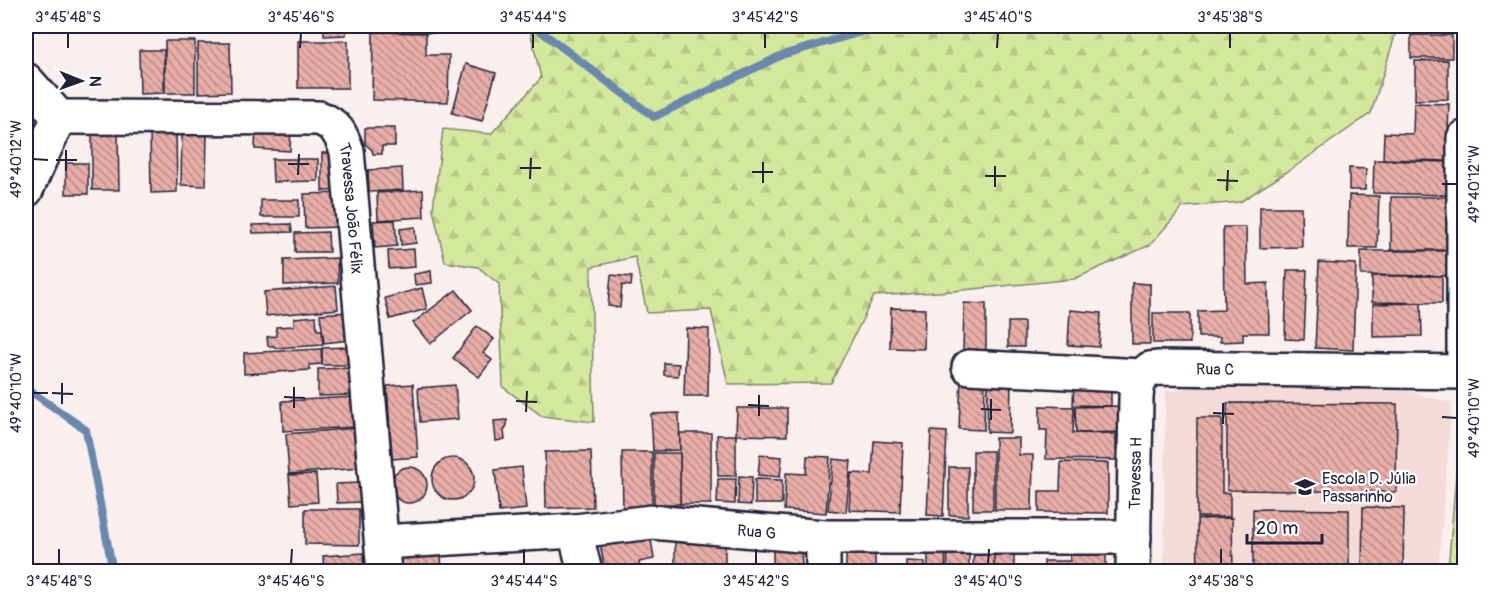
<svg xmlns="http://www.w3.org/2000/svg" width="1490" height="597" font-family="Pangolin,sans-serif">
<defs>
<pattern id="forest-firs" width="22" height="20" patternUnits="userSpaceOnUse" patternTransform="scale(1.5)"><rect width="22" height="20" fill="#d4e89d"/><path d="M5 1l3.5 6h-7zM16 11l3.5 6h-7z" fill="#b6c788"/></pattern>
<pattern id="park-dots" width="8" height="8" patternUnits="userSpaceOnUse" patternTransform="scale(1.5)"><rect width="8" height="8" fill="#d4e89d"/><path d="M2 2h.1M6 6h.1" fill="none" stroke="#b6c788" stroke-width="1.8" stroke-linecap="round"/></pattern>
<pattern id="building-back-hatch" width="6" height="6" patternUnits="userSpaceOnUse" patternTransform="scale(1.5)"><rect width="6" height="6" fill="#e8ada7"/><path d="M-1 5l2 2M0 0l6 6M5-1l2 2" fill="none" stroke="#bc8c89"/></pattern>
</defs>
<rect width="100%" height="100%" fill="#faefed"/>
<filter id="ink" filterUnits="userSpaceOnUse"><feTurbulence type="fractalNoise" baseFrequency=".0167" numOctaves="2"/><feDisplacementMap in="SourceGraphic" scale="12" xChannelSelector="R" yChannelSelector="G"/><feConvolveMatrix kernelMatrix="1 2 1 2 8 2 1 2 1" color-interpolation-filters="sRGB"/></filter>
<g filter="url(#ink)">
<path fill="#f5dbd8" d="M 1228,382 L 1397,388 L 1452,403 L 1438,571 L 1164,572 L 1165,392 Z"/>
<path fill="url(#forest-firs)" stroke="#7b856c" stroke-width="1.5" d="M 529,26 L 1398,26 L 1371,113 L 1293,168 L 1240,202 L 1183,207 L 1150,245 L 1074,279 L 953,291 L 874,296 L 831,383 L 728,384 L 711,310 L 647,313 L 635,257 L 591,267 L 594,422 L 542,416 L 503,387 L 499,284 L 478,267 L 445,262 L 433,209 L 443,129 L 491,134 L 541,78 Z"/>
<path fill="url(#park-dots)" stroke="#7b856c" stroke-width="1.5" d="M 1463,389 L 1464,571 L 1448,571 Z"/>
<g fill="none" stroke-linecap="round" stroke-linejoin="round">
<g stroke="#6b87ac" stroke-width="8">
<path d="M 534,26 L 654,117 L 782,55 L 858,33 L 874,26"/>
<path d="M 26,388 L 86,430 L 113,572"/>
</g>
</g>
<g fill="url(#building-back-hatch)" stroke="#22223b" stroke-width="1.5">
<path d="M 324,26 L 346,26 L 346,35 L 324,36 Z"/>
<path d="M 399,26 L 451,26 L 451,34 L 398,31 Z"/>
<path d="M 834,26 L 860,26 L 858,33 Z"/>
<path d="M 1422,26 L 1450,26 L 1451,30 L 1423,31 Z"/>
<path d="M 373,32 L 426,33 L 426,55 L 449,55 L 448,102 L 372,100 Z"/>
<rect x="1411" y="35" width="41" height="23"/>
<rect x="165" y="41" width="30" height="52"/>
<rect x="298" y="41" width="50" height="47"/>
<path d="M 198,43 L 230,43 L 231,92 L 198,93 Z"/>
<path d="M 139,50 L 164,50 L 164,93 L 140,94 Z"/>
<path d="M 1448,60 L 1448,99 L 1415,100 L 1415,61 Z"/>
<path d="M 466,64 L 496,73 L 482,121 L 452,113 Z"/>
<path d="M 1414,103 L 1449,104 L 1447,161 L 1383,159 L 1384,133 L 1413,134 Z"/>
<path d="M 256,121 L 291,123 L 290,151 L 255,149 Z"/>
<path d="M 365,128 L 395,128 L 395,146 L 382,146 L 382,154 L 373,154 L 372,150 L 365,144 Z"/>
<path d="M 176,129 L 177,192 L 151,193 L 150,130 Z"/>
<path d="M 182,130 L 207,131 L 206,186 L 181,185 Z"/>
<path d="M 92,132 L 118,132 L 119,190 L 92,190 Z"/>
<path d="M 322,153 L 344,153 L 344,190 L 322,191 Z"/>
<path d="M 272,159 L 318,159 L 318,181 L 273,182 Z"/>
<path d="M 1374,160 L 1447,162 L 1446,195 L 1373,193 Z"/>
<rect x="66" y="163" width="22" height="31"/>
<path d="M 402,168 L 403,190 L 369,192 L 368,170 Z"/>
<path d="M 1349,168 L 1366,169 L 1365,190 L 1349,190 Z"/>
<path d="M 423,190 L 424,217 L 378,220 L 377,193 Z"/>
<path d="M 343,193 L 344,227 L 305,228 L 304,194 Z"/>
<path d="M 1349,195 L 1379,196 L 1377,248 L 1348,248 Z"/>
<rect x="1391" y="197" width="62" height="53"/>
<rect x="261" y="200" width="38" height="17"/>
<path d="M 1260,207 L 1301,207 L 1302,247 L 1260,248 Z"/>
<path d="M 395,220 L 397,246 L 375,248 L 373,221 Z"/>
<path d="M 291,224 L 292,232 L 253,233 L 252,225 Z"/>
<path d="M 415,227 L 416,243 L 401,245 L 400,229 Z"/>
<path d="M 1223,227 L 1246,227 L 1247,284 L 1268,283 L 1269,333 L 1243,333 L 1243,341 L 1220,342 L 1220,337 L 1198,337 L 1198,311 L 1224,310 Z"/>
<path d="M 328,232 L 329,252 L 295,252 L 295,233 Z"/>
<path d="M 414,249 L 415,267 L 389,269 L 388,251 Z"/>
<path d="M 1361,251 L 1450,251 L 1450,276 L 1361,275 Z"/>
<path d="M 337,258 L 338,283 L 284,285 L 284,260 Z"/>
<path d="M 1319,262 L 1356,264 L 1353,350 L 1315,348 Z"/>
<path d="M 1287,270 L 1307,270 L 1304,340 L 1285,339 Z"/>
<path d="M 431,271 L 432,283 L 415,285 L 414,274 Z"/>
<path d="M 611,275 L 632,277 L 631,286 L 622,285 L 620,308 L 608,306 Z"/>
<path d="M 1372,276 L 1442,276 L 1442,303 L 1372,302 Z"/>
<path d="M 1132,283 L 1150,284 L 1150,344 L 1132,344 Z"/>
<path d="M 336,286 L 338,309 L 266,316 L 264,292 Z"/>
<path d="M 422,288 L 427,309 L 390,319 L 385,298 Z"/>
<path d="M 456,290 L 472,310 L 430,344 L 413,323 Z"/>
<path d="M 964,303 L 986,304 L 986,350 L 963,350 Z"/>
<path d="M 1421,303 L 1422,336 L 1373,337 L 1373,304 Z"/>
<path d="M 891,308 L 925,309 L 924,349 L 890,348 Z"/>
<path d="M 1070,310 L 1101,313 L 1099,347 L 1068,345 Z"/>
<path d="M 347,312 L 350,340 L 324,343 L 320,314 Z"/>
<rect x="1153" y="313" width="37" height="30"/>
<path d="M 316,316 L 317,330 L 322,330 L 323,345 L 275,348 L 274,346 L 268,346 L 267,337 L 276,336 L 276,327 L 294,326 L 294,318 Z"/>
<rect x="1008" y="322" width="16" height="25"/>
<path d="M 477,326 L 494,339 L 483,353 L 492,360 L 479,377 L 453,358 Z"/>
<path d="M 686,328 L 709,329 L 708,396 L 684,396 Z"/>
<path d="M 348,347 L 349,365 L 322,365 L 322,348 Z"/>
<path d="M 321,349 L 322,364 L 309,365 L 310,370 L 244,374 L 244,353 Z"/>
<path d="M 664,363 L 679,364 L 678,376 L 664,375 Z"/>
<path d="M 352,368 L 352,395 L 318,396 L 318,369 Z"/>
<path d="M 961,376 L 985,376 L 984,430 L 959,429 Z"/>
<path d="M 988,378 L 1011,379 L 1010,433 L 987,432 Z"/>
<path d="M 1074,379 L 1111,380 L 1111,406 L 1073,405 Z"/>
<path d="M 413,384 L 418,457 L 392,459 L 387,386 Z"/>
<path d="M 455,385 L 458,419 L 420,422 L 418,388 Z"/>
<path d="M 354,397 L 356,427 L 283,431 L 282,401 Z"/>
<path d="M 1227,403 L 1397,404 L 1396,492 L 1227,490 Z"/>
<path d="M 1040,406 L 1074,407 L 1073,433 L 1116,434 L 1116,460 L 1046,459 L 1047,430 L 1040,430 Z"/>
<path d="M 1122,406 L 1123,432 L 1076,433 L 1075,407 Z"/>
<path d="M 737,408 L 787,408 L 787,436 L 736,435 Z"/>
<path d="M 679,413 L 680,450 L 653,451 L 651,414 Z"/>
<path d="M 1197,418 L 1222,418 L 1222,493 L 1230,493 L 1230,517 L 1197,517 Z"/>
<path d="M 507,420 L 507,425 L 504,431 L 505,439 L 496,441 L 494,421 Z"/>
<path d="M 357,428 L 360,468 L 289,474 L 286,434 Z"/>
<path d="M 931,431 L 947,432 L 943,516 L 927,515 Z"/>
<rect x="680" y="433" width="31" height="71"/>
<path d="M 717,435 L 736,435 L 736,476 L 718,476 Z"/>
<path d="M 995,438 L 1019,438 L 1019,455 L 1033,455 L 1032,510 L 995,510 Z"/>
<path d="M 874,441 L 903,443 L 900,512 L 849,510 L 851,473 L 872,474 Z"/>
<path d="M 591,451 L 593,507 L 546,508 L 545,452 Z"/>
<rect x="973" y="451" width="20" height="59"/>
<path d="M 622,452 L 652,452 L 652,514 L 623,513 Z"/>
<rect x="654" y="453" width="26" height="51"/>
<path d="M 760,455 L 782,457 L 780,477 L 758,475 Z"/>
<path d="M 807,456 L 830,457 L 826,513 L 784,510 L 786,473 L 806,474 Z"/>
<circle cx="453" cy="479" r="21"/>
<path d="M 833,459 L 851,461 L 846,512 L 828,510 Z"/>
<path d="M 1061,462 L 1108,463 L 1108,513 L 1039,512 L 1039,491 L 1060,491 Z"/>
<circle cx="409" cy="485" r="18"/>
<path d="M 522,467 L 526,509 L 499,512 L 495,470 Z"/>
<path d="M 949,467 L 968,467 L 968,516 L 949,515 Z"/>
<path d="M 316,474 L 318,502 L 291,504 L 289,475 Z"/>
<path d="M 739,476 L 752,477 L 751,505 L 738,504 Z"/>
<path d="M 718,479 L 736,479 L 735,504 L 717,503 Z"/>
<path d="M 755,479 L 782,480 L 782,504 L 755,504 Z"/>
<path d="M 360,483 L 362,502 L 337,503 L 336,484 Z"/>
<path d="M 1363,507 L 1404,508 L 1403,572 L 1362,572 Z"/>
<path d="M 305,509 L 359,509 L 359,545 L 305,544 Z"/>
<path d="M 1253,509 L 1349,510 L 1349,572 L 1253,572 Z"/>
<path d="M 1232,518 L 1233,572 L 1198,572 L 1197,519 Z"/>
<path d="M 649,527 L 654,559 L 639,562 L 640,572 L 605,572 L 599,536 Z"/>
<rect x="675" y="534" width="50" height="38"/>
<path d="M 773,538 L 801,538 L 802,572 L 773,572 Z"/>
<path d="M 1106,540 L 1106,572 L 1044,572 L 1044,561 L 1070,561 L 1069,541 Z"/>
<rect x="994" y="543" width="20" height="29"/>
<path d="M 948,545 L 969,546 L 969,572 L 947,572 Z"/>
<path d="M 974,545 L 994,545 L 994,572 L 973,572 Z"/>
<path d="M 928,546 L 946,547 L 945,572 L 928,570 Z"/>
<rect x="846" y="547" width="29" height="25"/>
<path d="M 363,553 L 364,572 L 324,572 L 323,556 Z"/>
<path d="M 441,556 L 442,572 L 396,572 L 395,558 Z"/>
<path d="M 906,561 L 925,562 L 925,572 L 906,572 Z"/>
<path d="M 574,563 L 575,572 L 536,572 L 535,569 Z"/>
</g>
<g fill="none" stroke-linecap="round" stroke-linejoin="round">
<g stroke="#22223b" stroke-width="38">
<g id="minor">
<path d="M 26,80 L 59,117"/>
<path id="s1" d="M 59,117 L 319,118 C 336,124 341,134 347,151 L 384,572"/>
<path d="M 1464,138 L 1464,372"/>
<path d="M 26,190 L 59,117"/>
<path id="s2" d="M 969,367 L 1142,376 L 1150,369 L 1159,368 L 1464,372"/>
<path d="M 575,531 L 585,572"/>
<path id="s3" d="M 382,542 L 575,531 L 652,522 L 823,537 L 1134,537"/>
<path d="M 823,572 L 823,537"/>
<path id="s4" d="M 1133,572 L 1136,398 L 1137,387 L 1142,376"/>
</g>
</g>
<use href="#minor" stroke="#fff" stroke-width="33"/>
</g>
</g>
<path fill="none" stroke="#22223b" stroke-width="2" d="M 68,48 L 68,33M 300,48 L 301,33M 533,48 L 533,33M 765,48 L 765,33M 997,48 L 998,33M 1230,48 L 1230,33M 33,159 L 48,160M 56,160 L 77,160M 288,164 L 309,164M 520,168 L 541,168M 66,171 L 66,150M 752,172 L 773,172M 298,175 L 299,154M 985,176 L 1006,176M 530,179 L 531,158M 1217,180 L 1238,181M 763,183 L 763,162M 1442,184 L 1457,184M 995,187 L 995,166M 1227,191 L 1228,170M 33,393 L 48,393M 52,393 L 73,394M 284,397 L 305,398M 516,401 L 537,402M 62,404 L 62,383M 748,405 L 769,406M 294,408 L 294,387M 981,409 L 1001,410M 526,412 L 527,391M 1213,413 L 1234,414M 759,416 L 759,395M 1442,417 L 1457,418M 991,420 L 991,399M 1223,424 L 1223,403M 59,564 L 59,549M 291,564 L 292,549M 524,564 L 524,549M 756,564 L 756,549M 988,564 L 989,549M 1221,564 L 1221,549"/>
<defs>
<g id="school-bare" transform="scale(1.62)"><path d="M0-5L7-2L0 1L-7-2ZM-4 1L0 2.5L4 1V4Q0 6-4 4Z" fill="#22223b" stroke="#fff" stroke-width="2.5" paint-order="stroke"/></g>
</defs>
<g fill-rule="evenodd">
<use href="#school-bare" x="1305" y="487"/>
</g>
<g text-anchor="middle" stroke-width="4.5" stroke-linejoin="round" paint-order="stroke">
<g font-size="16" fill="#22223b" stroke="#fff">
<text dy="6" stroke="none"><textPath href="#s1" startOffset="363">Travessa João Félix</textPath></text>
<text dy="6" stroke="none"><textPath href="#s2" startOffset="249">Rua C</textPath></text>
<text dy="6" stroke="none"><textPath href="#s4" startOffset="99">Travessa H</textPath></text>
<text dy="6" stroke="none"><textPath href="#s3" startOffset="376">Rua G</textPath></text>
</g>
<g font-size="16" fill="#22223b" stroke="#fff" text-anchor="start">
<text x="1322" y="484">Escola D. Júlia<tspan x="1322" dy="18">Passarinho</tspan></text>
</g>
</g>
<rect width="1490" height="597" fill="none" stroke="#fff" stroke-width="66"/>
<g transform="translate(81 81) rotate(91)" stroke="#ffffff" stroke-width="4.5" paint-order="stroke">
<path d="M0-4.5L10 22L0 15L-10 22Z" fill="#22223b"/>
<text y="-9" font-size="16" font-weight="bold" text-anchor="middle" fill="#22223b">N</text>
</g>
<path d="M1247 534v9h75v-9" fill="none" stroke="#22223b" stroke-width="3"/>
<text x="1256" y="534" font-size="18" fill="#22223b" stroke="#ffffff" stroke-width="4.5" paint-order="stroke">20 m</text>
<rect x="33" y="33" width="1424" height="531" fill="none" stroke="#22223b" stroke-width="2"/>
<g font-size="15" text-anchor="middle" fill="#22223b">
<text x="68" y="22">3°45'48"S</text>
<text x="301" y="22">3°45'46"S</text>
<text x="533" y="22">3°45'44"S</text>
<text x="765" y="22">3°45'42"S</text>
<text x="998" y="22">3°45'40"S</text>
<text x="1230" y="22">3°45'38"S</text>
<text transform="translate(16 159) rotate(-90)" y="5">49°40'12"W</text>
<text transform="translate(1474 184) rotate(-90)" y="5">49°40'12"W</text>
<text transform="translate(16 393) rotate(-90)" y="5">49°40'10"W</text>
<text transform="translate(1474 418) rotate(-90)" y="5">49°40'10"W</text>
<text x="59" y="586">3°45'48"S</text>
<text x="291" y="586">3°45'46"S</text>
<text x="524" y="586">3°45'44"S</text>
<text x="756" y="586">3°45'42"S</text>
<text x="988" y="586">3°45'40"S</text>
<text x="1221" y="586">3°45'38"S</text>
</g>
</svg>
